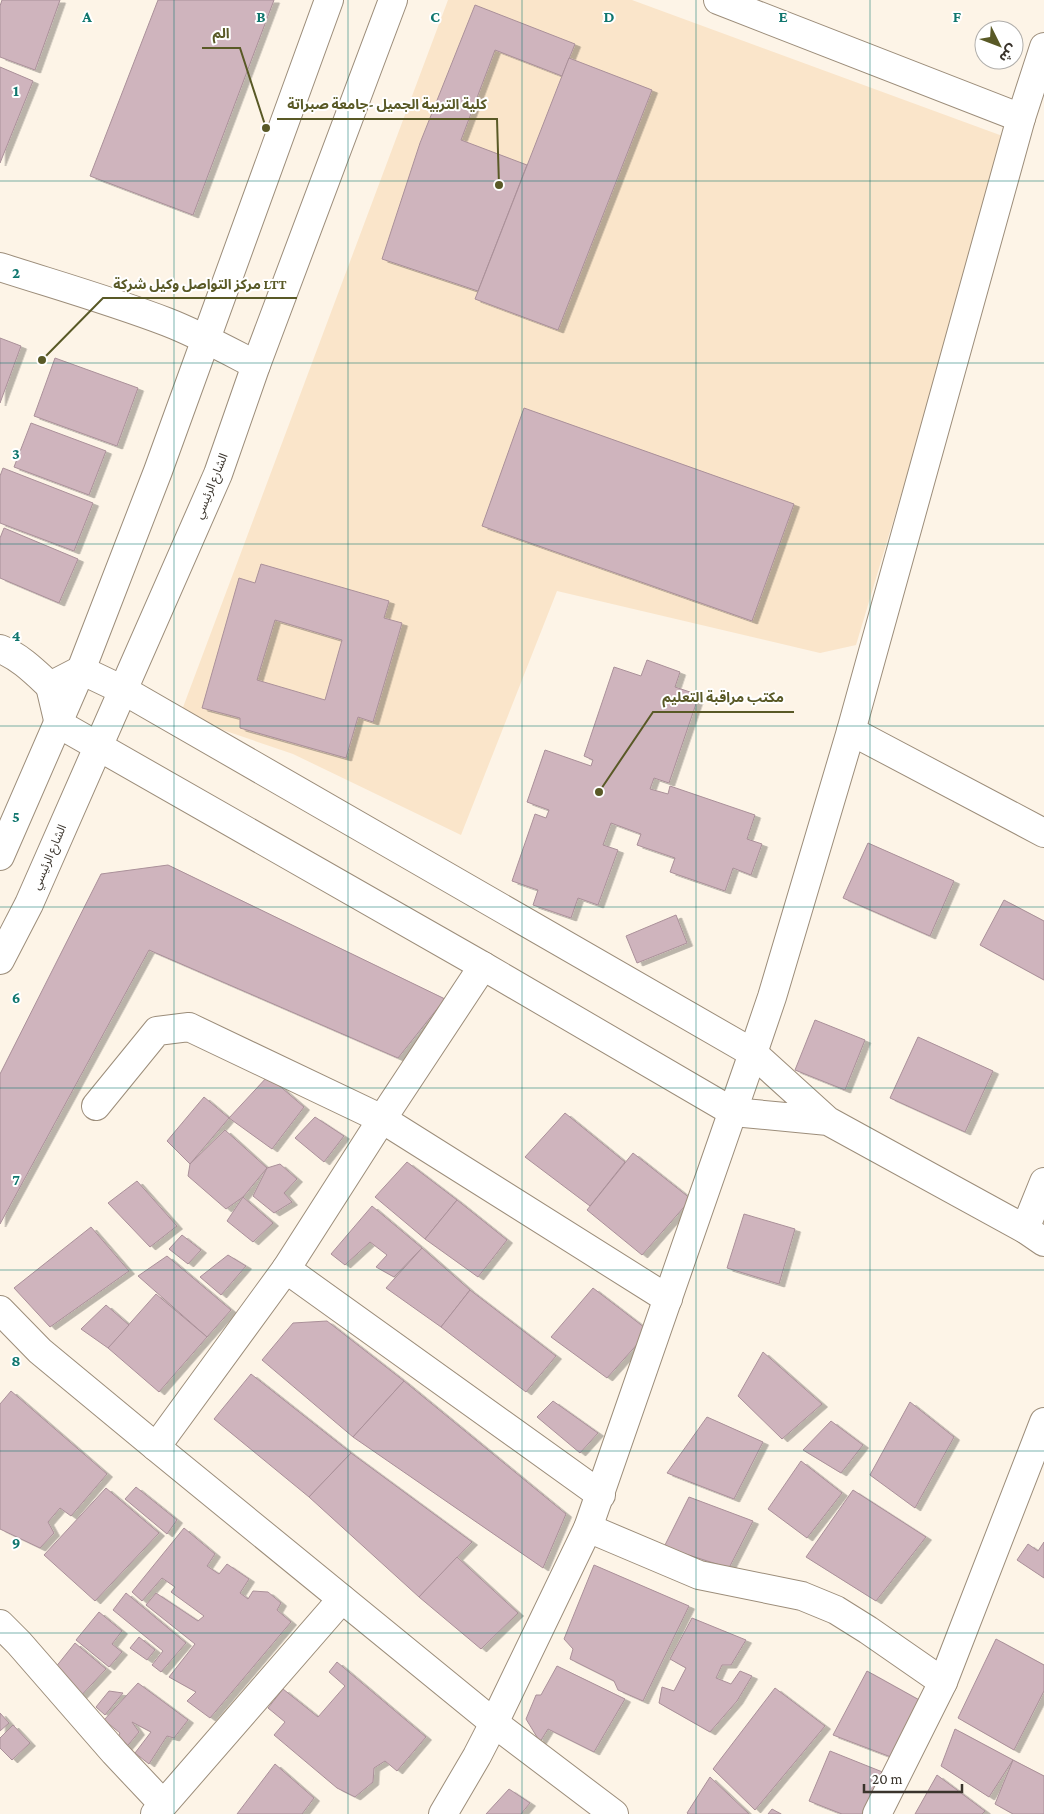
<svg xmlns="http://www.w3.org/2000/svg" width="1044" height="1814" font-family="'Crimson Pro','Noto Sans Arabic',serif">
<defs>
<filter id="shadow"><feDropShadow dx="5.5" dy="3" stdDeviation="0" flood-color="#0004"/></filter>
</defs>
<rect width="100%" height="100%" fill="#fdf4e7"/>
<path fill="#fae5ca" d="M 448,0 L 632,0 L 1008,138 L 856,645 L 820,653 L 557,591 L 461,835 L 293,754 L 217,728 L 182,710 Z"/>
<g fill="#cfb4bd" stroke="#aa9099" fill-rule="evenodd" filter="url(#shadow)">
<path d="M 2,0 L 60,0 L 35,70 L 0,57 L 0,6 Z"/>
<path d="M 158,0 L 274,0 L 193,215 L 90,176 Z"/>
<path d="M 475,5 L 575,44 L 562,76 L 495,50 L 461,140 L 527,165 L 478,291 L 382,259 L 420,143 Z"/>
<path d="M 569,58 L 652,90 L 558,330 L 475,299 Z"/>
<path d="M 0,67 L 33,81 L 0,163 Z"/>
<path d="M 0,338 L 21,346 L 0,403 Z"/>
<path d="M 55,358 L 138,388 L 117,446 L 34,416 Z"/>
<path d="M 524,408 L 794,504 L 752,621 L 482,526 Z"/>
<path d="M 31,423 L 106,451 L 89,495 L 14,467 Z"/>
<path d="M 3,468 L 93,503 L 74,551 L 0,523 L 0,476 Z"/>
<path d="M 4,528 L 78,559 L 59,603 L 0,578 L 0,538 Z"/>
<path d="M 261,564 L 389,601 L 384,618 L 402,623 L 373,722 L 358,717 L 346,758 L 240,728 L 240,718 L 202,708 L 239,578 L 255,583 ZM 275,620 L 342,640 L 325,700 L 257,680 Z"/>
<path d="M 647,660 L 680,672 L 675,687 L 699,695 L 669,783 L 654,778 L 650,789 L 668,794 L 670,786 L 755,815 L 747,839 L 762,844 L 751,875 L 733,868 L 725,891 L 670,872 L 675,858 L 637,845 L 641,834 L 611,823 L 603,845 L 618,850 L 598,905 L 578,898 L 571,918 L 533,905 L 538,890 L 512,881 L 535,814 L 546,818 L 549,810 L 527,802 L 545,750 L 591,766 L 593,760 L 584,756 L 614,667 L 641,676 Z"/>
<path d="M 868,843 L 954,881 L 930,936 L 843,898 Z"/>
<path d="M 168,865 L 445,999 L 398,1058 L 149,950 L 0,1224 L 0,1074 L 101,874 Z"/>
<path d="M 1004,900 L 1044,921 L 1044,980 L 980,945 Z"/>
<path d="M 676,915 L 687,943 L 637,963 L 626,936 Z"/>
<path d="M 815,1020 L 865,1040 L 845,1090 L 795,1070 Z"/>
<path d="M 918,1037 L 993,1071 L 965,1132 L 890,1098 Z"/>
<path d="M 268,1076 L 304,1107 L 272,1149 L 229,1118 Z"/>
<path d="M 204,1097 L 229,1118 L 190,1164 L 167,1141 Z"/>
<path d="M 565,1113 L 625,1162 L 590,1206 L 525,1157 Z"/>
<path d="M 315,1117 L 344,1136 L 324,1162 L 295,1138 Z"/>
<path d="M 225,1130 L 267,1168 L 243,1197 L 226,1209 L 188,1176 L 190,1164 Z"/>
<path d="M 633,1153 L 691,1199 L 642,1255 L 587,1210 Z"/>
<path d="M 407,1162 L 457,1200 L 425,1239 L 375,1197 Z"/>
<path d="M 280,1164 L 297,1179 L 284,1193 L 292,1202 L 274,1213 L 253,1196 L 267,1168 Z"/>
<path d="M 137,1181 L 177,1226 L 150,1247 L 108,1203 Z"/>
<path d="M 243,1197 L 273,1223 L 253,1242 L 227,1221 Z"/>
<path d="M 457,1200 L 507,1240 L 478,1277 L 425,1239 Z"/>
<path d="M 372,1206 L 422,1248 L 394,1277 L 376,1267 L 387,1255 L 370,1242 L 345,1265 L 331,1254 Z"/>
<path d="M 744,1214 L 795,1229 L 779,1284 L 727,1268 Z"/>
<path d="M 91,1227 L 129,1271 L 50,1327 L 14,1288 Z"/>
<path d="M 182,1235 L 201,1250 L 188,1264 L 169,1249 Z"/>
<path d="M 422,1248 L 470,1290 L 441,1327 L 386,1288 Z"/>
<path d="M 228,1255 L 246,1266 L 221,1295 L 200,1277 Z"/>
<path d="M 167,1256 L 231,1310 L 207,1337 L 138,1276 Z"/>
<path d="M 593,1288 L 649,1331 L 607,1378 L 551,1337 Z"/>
<path d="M 470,1290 L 556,1356 L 526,1392 L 441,1327 Z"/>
<path d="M 156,1294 L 207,1337 L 159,1392 L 108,1348 Z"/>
<path d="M 106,1305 L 129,1325 L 108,1348 L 81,1329 Z"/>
<path d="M 327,1321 L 404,1381 L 353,1437 L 262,1360 L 293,1323 Z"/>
<path d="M 763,1352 L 822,1404 L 782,1439 L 738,1396 Z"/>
<path d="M 251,1374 L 351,1453 L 309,1497 L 214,1419 Z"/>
<path d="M 404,1381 L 566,1514 L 543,1568 L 353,1437 Z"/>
<path d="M 11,1391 L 107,1474 L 71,1516 L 60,1508 L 48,1522 L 54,1533 L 40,1548 L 0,1529 L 0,1404 Z"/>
<path d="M 553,1401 L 598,1433 L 580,1453 L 537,1417 Z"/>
<path d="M 910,1402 L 954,1437 L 915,1508 L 870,1475 Z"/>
<path d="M 707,1417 L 763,1442 L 734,1499 L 667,1473 Z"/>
<path d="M 831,1421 L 863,1445 L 841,1473 L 803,1450 Z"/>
<path d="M 351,1453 L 472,1542 L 419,1597 L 309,1497 Z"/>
<path d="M 801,1461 L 842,1493 L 807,1538 L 768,1509 Z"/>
<path d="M 136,1487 L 177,1520 L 167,1534 L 125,1499 Z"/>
<path d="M 106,1488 L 159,1533 L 95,1601 L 44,1555 Z"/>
<path d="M 853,1490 L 926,1537 L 876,1601 L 806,1557 Z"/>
<path d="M 689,1497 L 753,1521 L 729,1568 L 664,1547 Z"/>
<path d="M 184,1528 L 215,1554 L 207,1566 L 219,1574 L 227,1564 L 249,1579 L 240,1593 L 248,1599 L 253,1591 L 268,1592 L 281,1603 L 277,1610 L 291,1622 L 210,1718 L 187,1701 L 196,1692 L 169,1677 L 195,1644 L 146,1605 L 156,1593 L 198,1621 L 204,1616 L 171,1592 L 175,1587 L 162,1578 L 142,1601 L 132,1592 Z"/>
<path d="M 1044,1542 L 1044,1578 L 1017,1560 L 1028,1544 L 1038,1551 Z"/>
<path d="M 457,1557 L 518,1613 L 481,1649 L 419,1597 Z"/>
<path d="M 594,1565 L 689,1606 L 643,1701 L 618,1690 L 614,1681 L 570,1659 L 573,1649 L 564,1639 Z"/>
<path d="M 126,1593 L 186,1643 L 161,1672 L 152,1665 L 163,1651 L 113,1610 Z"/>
<path d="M 99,1612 L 122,1631 L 112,1644 L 122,1652 L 109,1667 L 76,1640 Z"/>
<path d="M 692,1618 L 746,1640 L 731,1665 L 722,1665 L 716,1678 L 731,1684 L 740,1671 L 752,1676 L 737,1701 L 710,1732 L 659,1703 L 662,1687 L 674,1691 L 686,1668 L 670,1659 Z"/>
<path d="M 139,1637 L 155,1650 L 147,1660 L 130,1648 Z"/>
<path d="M 996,1639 L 1044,1665 L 1044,1691 L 1014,1750 L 958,1718 Z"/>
<path d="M 75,1643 L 106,1669 L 78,1699 L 51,1673 Z"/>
<path d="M 337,1662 L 426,1737 L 397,1771 L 385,1761 L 374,1768 L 373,1782 L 355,1797 L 337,1788 L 274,1735 L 285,1722 L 268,1708 L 283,1689 L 318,1717 L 345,1686 L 329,1672 Z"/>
<path d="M 557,1666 L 625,1699 L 594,1752 L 548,1729 L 540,1742 L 526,1719 L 536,1695 L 541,1695 Z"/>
<path d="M 867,1671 L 921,1701 L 891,1757 L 833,1735 Z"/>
<path d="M 138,1683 L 188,1720 L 174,1738 L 167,1736 L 149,1764 L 135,1753 L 151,1732 L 132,1722 L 139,1732 L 124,1750 L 115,1743 L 120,1733 L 104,1720 Z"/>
<path d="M 775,1688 L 825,1726 L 755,1810 L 713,1769 Z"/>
<path d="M 109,1691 L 123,1693 L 105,1715 L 96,1707 Z"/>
<path d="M 0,1713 L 9,1723 L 0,1731 Z"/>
<path d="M 13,1725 L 30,1743 L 12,1760 L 0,1748 L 0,1738 Z"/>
<path d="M 955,1729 L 1013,1760 L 989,1797 L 941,1766 Z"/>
<path d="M 830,1751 L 885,1773 L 862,1814 L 842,1814 L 809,1801 Z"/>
<path d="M 1013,1760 L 1044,1776 L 1044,1814 L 1013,1814 L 995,1804 Z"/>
<path d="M 275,1764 L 314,1798 L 302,1814 L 237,1814 Z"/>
<path d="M 937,1775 L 985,1811 L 982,1814 L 915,1814 Z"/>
<path d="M 710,1777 L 749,1814 L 688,1814 L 687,1813 Z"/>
<path d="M 509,1789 L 530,1803 L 521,1814 L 486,1814 Z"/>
<path d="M 772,1809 L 781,1814 L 768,1814 Z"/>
</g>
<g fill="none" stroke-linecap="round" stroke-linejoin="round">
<g stroke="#9c8d7a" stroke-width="30">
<g id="street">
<path d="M 718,0 L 1021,118"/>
<path d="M 0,267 C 56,285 112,301 167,322 C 198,334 227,350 256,365"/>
<path d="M 0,649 C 19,656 35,672 50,686"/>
<path d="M 851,731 L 1044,833"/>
<path d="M 96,1106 L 157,1031 L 189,1027 L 382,1119 L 668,1299"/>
<path d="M 828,1121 L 733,1112 L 483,966 L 59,724 L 50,686 L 81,670 L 123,690 L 753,1053 L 828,1121 L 1025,1229 L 1044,1242"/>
<path d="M 1025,1229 L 1044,1182"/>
<path d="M 286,1269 L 601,1495"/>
<path d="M 0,1310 L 40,1351 L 156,1447 L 494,1723 L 614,1814"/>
<path d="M 156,1447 L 286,1269 L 382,1119 L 483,966"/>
<path d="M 588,1528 L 699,1575 L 802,1596 L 836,1610 L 868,1630 L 943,1682"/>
<path d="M 0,1624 L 19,1643 L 114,1752 L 163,1804"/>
<path d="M 155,1814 L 342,1599"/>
<path d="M 443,1814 L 477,1756 L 494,1723 L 588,1528 L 753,1053 L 772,997 L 851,731 L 1021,118 L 1044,47"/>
<path d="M 877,1814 L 943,1682 L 1044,1422"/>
</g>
</g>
<g stroke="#9c8d7a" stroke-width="30">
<g id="secondary">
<path d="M 0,856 L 81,670 L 158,471 L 329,0"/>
<path d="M 0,960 L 29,904 L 218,474 L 256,365 L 393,0"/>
</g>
</g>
<use href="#street" stroke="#fff" stroke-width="28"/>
<use href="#secondary" stroke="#fff" stroke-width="28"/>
</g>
<path fill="none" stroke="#0f766e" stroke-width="1" stroke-opacity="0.55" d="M 174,0 L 174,1814M 348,0 L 348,1814M 522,0 L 522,1814M 696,0 L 696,1814M 870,0 L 870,1814M 0,181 L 1044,181M 0,363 L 1044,363M 0,544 L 1044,544M 0,726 L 1044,726M 0,907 L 1044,907M 0,1088 L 1044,1088M 0,1270 L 1044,1270M 0,1451 L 1044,1451M 0,1633 L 1044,1633"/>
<g text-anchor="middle" stroke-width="4" stroke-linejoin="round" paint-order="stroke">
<g font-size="12" fill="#3a342c" stroke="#fff">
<text transform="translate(211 486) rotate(-68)" y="4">الشارع الرئيسي</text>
<text transform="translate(49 857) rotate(-67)" y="4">الشارع الرئيسي</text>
</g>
</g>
<g font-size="16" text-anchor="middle" font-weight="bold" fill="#0f766e" stroke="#fff" stroke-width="4" stroke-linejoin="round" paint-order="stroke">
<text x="87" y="22">A</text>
<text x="261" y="22">B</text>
<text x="435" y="22">C</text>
<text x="609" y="22">D</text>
<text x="783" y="22">E</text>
<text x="957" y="22">F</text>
<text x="16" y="96">1</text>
<text x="16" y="278">2</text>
<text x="16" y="459">3</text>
<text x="16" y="641">4</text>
<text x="16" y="822">5</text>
<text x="16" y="1003">6</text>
<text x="16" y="1185">7</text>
<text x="16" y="1366">8</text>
<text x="16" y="1548">9</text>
</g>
<path fill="none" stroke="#595926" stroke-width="2" d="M266 128L240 48H202M499 185L497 119H277M42 360L103 298H297M599 792L653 712H794"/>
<g fill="#595926" stroke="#fff" stroke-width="2">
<circle cx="266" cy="128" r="5"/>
<circle cx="499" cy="185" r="5"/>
<circle cx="42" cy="360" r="5"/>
<circle cx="599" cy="792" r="5"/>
</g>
<g font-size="14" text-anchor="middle" font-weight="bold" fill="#595926" stroke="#fff" stroke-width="4" stroke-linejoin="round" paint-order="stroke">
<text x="221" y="38">الم</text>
<text x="387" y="109">كلية التربية الجميل -جامعة صبراتة</text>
<text x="200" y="289">مركز التواصل وكيل شركة LTT</text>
<text x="723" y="702">مكتب مراقبة التعليم</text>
</g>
<g transform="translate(999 45) rotate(132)"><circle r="24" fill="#ffffff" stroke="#b0aeab"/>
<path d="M0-4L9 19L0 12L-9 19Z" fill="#595926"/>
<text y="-8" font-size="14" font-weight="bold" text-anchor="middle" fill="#3a342c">ش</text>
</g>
<path d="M864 1784v8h98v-8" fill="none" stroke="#3a342c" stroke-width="2.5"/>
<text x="872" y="1784" font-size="15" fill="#3a342c" stroke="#ffffff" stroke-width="4" paint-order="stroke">20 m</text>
</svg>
